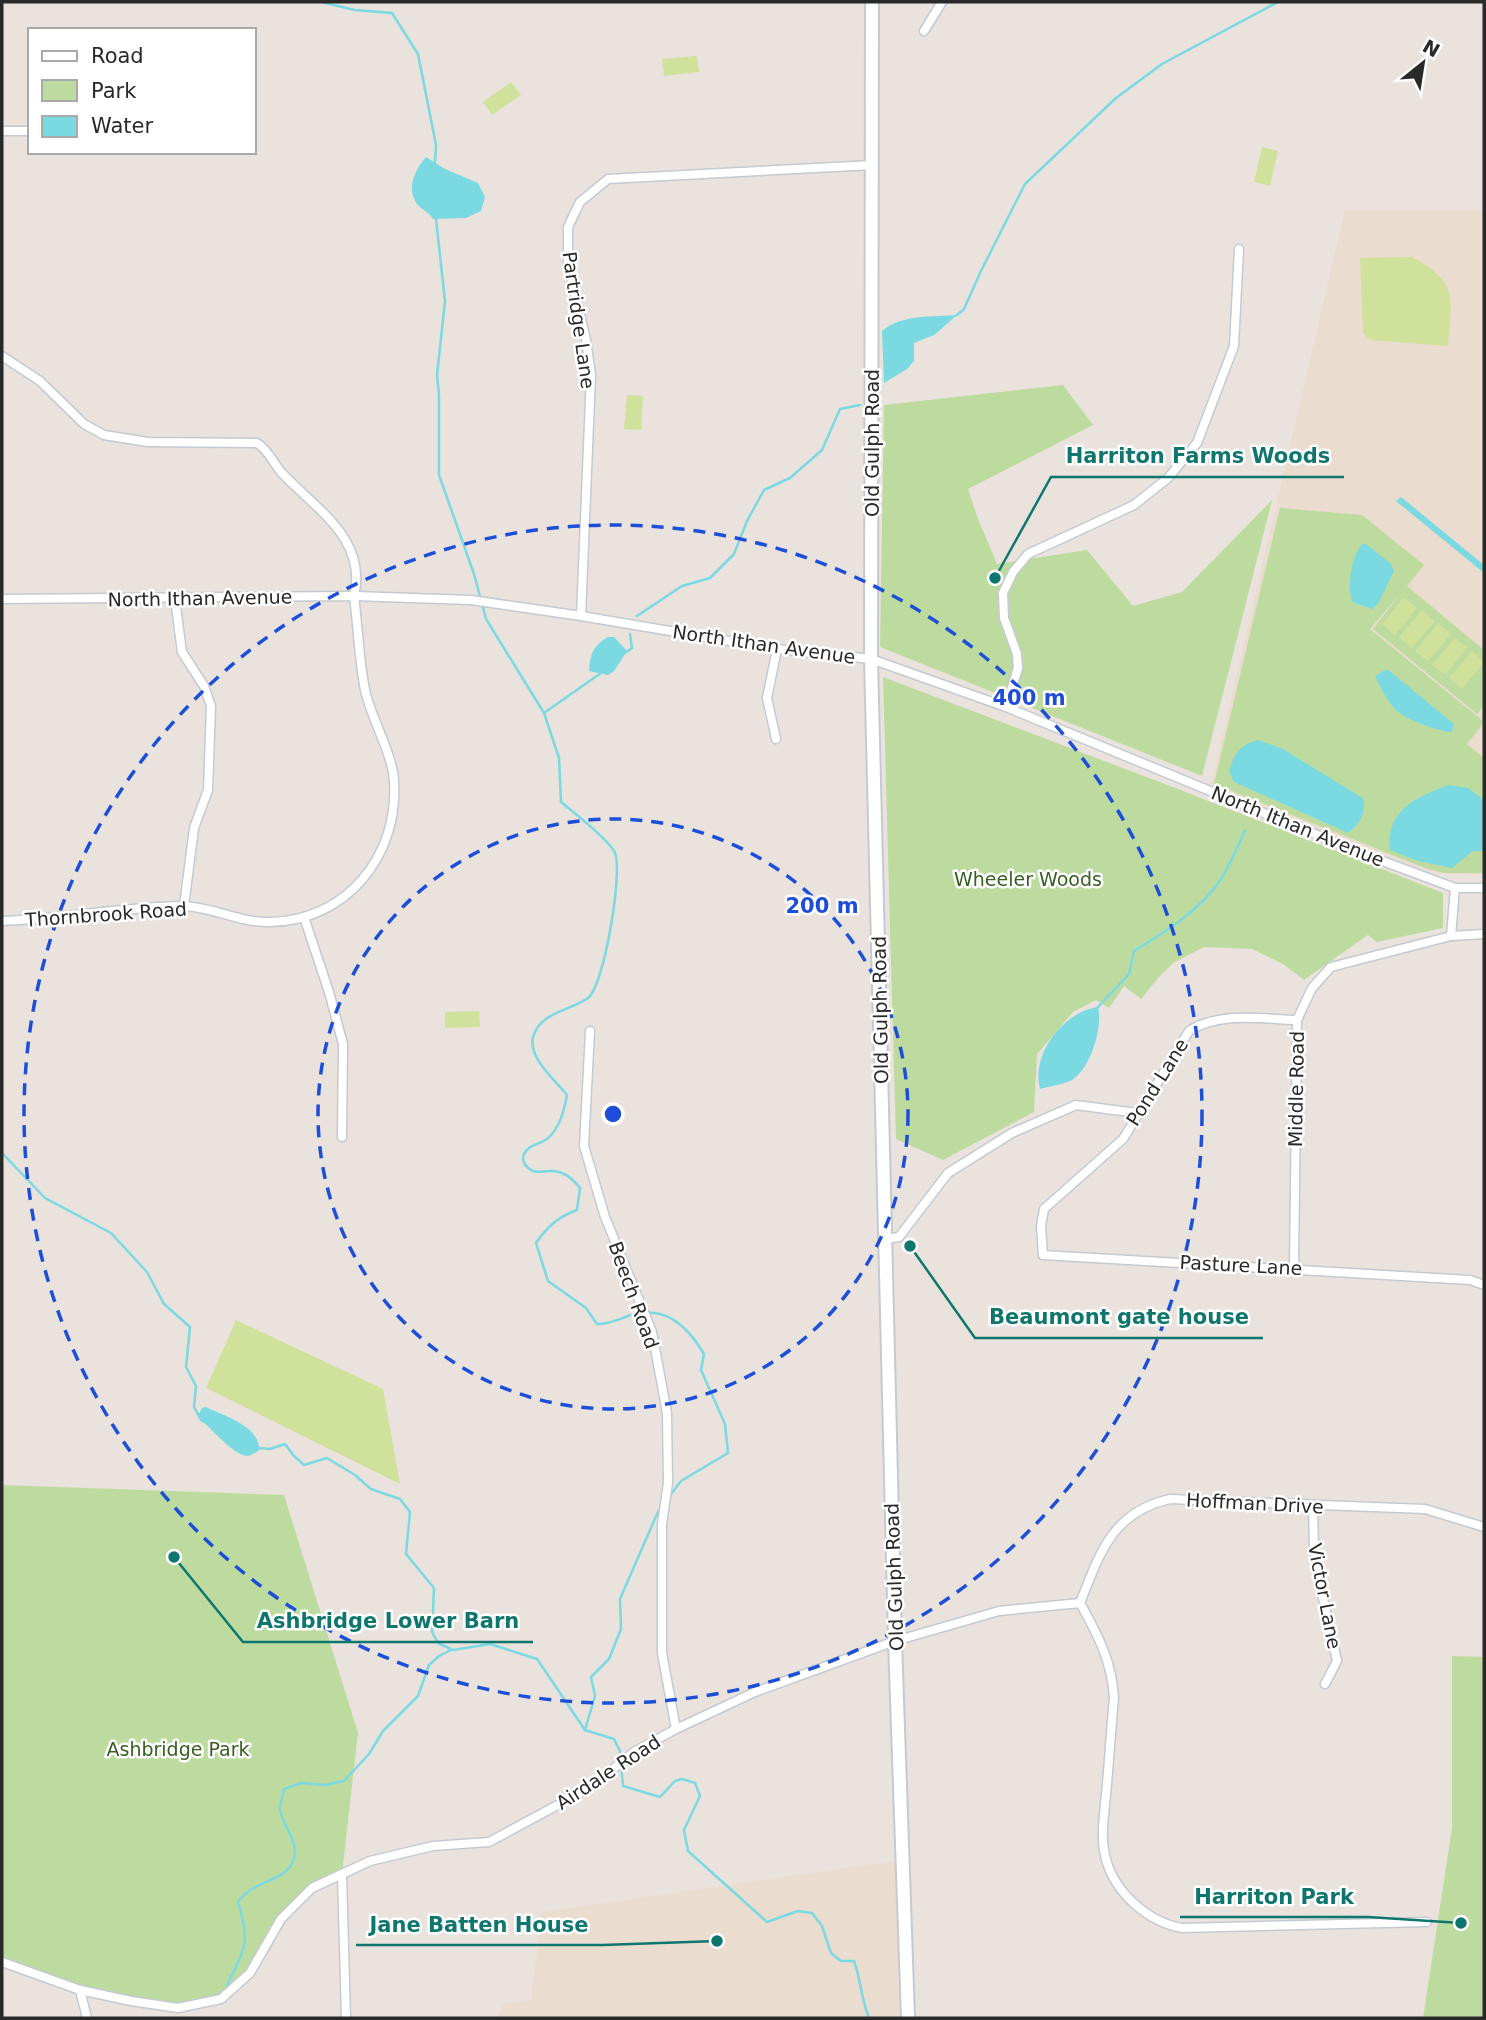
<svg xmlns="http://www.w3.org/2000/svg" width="1486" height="2020" font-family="'DejaVu Sans',sans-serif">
<rect width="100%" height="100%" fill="#eae2dd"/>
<g fill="#eadcce">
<path d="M 1345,210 L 1484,210 L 1484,875 L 1444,874 L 1426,870 L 1294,820 L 1211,785 Z"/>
<path d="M 896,1861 L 899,2018 L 498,2018 L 504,2004 L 531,2000 L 542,1912 Z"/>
</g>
<g fill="#bedb9f">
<path d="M 1063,385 L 1093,425 L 968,489 L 978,519 L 997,564 L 1087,550 L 1133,606 L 1182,592 L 1272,500 L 1202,776 L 880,647 L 884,405 Z"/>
<path d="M 1280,508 L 1362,515 L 1424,565 L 1407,586 L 1484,650 L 1484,706 L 1477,714 L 1373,629 L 1400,594 L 1370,629 L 1484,722 L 1467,744 L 1484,758 L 1484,873 L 1444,873 L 1425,868 L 1214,784 Z"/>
<path d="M 883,677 L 1178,789 L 1443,893 L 1443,928 L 1377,942 L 1368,935 L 1304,980 L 1283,964 L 1252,949 L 1204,947 L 1173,963 L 1159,977 L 1141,999 L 1124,986 L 1109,1008 L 1096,1000 L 1073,1012 L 1037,1054 L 1034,1112 L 943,1160 L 896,1139 Z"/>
<path d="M 2,1485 L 284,1495 L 358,1733 L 342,1874 L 312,1888 L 281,1919 L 250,1973 L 221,1999 L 178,2008 L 80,1990 L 2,1962 Z"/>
<path d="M 1452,1656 L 1484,1657 L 1484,2018 L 1423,2018 L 1452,1828 Z"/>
</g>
<g fill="#d0e19c">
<path d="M 697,56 L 699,72 L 664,76 L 662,59 Z"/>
<path d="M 511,82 L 521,95 L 492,115 L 483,102 Z"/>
<path d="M 1262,147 L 1278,151 L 1270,186 L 1254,182 Z"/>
<path d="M 1412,257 C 1459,283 1452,297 1448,346 L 1370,340 L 1363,333 L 1360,258 Z"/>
<path d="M 627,395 L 643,396 L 641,430 L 624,429 Z"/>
<path d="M 1404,597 L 1417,608 L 1395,635 L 1382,624 Z"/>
<path d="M 1422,610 L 1435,621 L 1412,648 L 1399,637 Z"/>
<path d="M 1438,623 L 1451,634 L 1428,661 L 1415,651 Z"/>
<path d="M 1455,638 L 1467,648 L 1445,675 L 1432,665 Z"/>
<path d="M 1472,651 L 1484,662 L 1462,689 L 1449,678 Z"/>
<path d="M 479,1011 L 480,1027 L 445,1028 L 445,1012 Z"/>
<path d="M 236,1320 L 383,1389 L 400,1484 L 206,1388 Z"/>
</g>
<g fill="#7bd9e1">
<path d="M 426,157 L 445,169 L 478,183 L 485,197 L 481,211 L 466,218 L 433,219 C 429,212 422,210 417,204 C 406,188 415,170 426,157 Z"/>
<path d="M 957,315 L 934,335 L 914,343 L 914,361 L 907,369 L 884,383 L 882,331 C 902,314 932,317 957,315 Z"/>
<path d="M 1401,497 L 1484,565 L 1484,573 L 1396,501 Z"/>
<path d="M 1362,544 L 1366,544 L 1391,564 L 1394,571 L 1378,604 L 1372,609 L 1352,602 C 1347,585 1351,558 1362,544 Z"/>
<path d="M 608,637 L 614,637 L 627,651 L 614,671 L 608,675 L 589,671 C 590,654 593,646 608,637 Z"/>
<path d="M 1387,669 L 1454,724 L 1452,732 C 1438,731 1405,720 1395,709 C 1386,700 1381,687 1375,676 Z"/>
<path d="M 1258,740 L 1283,749 L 1364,799 C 1365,814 1361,823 1348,833 L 1234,782 L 1229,772 C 1234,754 1239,745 1258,740 Z"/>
<path d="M 1449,785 L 1468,788 L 1484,800 L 1484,851 L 1473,851 L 1452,868 L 1418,861 L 1390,850 C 1385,810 1418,796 1449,785 Z"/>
<path d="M 1098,1007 C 1103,1027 1091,1068 1072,1080 C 1062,1085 1050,1086 1040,1089 C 1031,1054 1063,1012 1098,1007 Z"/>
<path d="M 206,1407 C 224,1416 260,1426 259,1450 C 254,1454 249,1457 243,1455 C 229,1450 209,1427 198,1416 L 202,1408 Z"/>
</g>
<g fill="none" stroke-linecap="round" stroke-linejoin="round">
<g stroke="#7bd9e1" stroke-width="2.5">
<path d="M 321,2 L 355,10 L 392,13 L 418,54 L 436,145 L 435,163"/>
<path d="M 436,219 L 445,301 L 437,375 L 439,395 L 439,475 L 474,574 L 486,619 L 544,713 L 559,758 L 561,802 C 573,812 610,840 615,853 C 623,873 604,986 588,998 C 570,1011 540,1012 533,1037 C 528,1058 555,1080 567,1095 C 564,1111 560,1128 547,1139 C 540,1144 528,1145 524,1154 C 521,1161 526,1168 533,1171 C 538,1173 543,1171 549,1171 C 563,1170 572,1178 580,1188 L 577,1210 C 558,1217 548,1226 536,1243 L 548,1281 L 586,1308 L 597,1324 C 610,1324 617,1320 628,1316 C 664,1304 687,1325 704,1354 L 701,1370 L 725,1424 L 728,1453 L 681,1481 L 668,1498"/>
<path d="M 957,315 L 964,309 L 980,273 L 1025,184 L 1116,98 L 1162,64 L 1278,2"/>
<path d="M 637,616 L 682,586 L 710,578 L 734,554 L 747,521 L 764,490 L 790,478 L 822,450 L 840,409 L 860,405"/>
<path d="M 625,653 L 632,648 L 630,634"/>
<path d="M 544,713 L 601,673"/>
<path d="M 1098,1007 L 1129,974 L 1134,951 C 1165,932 1201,910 1221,879 C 1231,863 1238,846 1245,830"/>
<path d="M 2,1153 L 45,1198 L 111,1233 L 147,1272 L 164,1304 L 190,1327 L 186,1367 L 196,1386 L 194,1407 L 201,1420 L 206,1423"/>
<path d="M 259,1448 L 270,1449 L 285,1444 L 294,1456 L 304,1465 L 327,1458 L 355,1475 L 371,1489 L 400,1499 L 410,1512 L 406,1554 L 434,1588 L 432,1632 L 438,1643 L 453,1650 L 490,1644 L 537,1659 L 585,1730 L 614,1739 L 620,1751 L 623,1786 L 660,1797 L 675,1781 L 682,1779 L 695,1783 L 700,1796 L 684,1830 L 688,1851 L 767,1922 L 798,1911 L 812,1913 L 822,1926 L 831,1953 L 841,1961 L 854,1961 C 861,1980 861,1999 869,2018"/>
<path d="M 585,1730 L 595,1696 L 591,1677 L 609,1659 L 621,1629 L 620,1599 L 657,1514 L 662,1506"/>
<path d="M 227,1985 C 245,1948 251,1943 238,1902 C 252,1881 282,1882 292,1864 C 303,1842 280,1827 280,1806 C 281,1801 283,1795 284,1789 L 301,1783 L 325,1785 L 344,1781 L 369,1754 L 383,1731 L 418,1696 L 429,1665 L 439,1656 L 451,1650"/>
</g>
<g stroke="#c4cad2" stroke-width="11">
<g id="street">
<path d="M 924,31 L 942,2"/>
<path d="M 2,131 L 30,131"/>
<path d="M 2,356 L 40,381 L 84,424 L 104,435 L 148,442 L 257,443 C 268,450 273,462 281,472 C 314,508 368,538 354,596 C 358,627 359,660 365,690 C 371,718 393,755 394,781 C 399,855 347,921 270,922 C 240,923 211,906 181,906 C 121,907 62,919 2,921"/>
<path d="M 2,599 L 354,596 L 471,600 L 581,616 L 777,649 L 871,659 L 1006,707 L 1361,853 L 1455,888 L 1484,888"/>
<path d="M 175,599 L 182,652 L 204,686 L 211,706 L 208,790 L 194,828 L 184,906"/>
<path d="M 581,616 L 591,375 L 586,340 L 568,264 L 568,227 L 580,202 L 608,179 L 873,165"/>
<path d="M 1006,707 L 1018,668 L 1017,654 L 1004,618 L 1003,593 L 1013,572 L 1028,554 L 1134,505 L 1168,478 L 1197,443 L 1234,346 L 1239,249"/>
<path d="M 776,739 L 767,698 L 777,649"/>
<path d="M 304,917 L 329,992 L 343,1044 L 342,1137"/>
<path d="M 1451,936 L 1455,888"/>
<path d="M 1297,1020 C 1262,1019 1220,1011 1189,1031 L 1123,1139 L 1044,1209 L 1041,1226 L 1043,1255 L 1470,1280 L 1484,1285"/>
<path d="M 590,1031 L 584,1146 L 605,1217 L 652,1332 L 667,1413 L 668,1483 L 662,1524 L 662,1653 L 676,1729"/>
<path d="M 886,1239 L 899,1237 L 948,1173 L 1012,1133 L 1076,1105 L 1137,1113"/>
<path d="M 1294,1268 L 1297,1020 L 1312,988 L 1331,967 L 1451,936 L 1484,934"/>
<path d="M 1313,1506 L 1314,1550 L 1318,1576 L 1337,1661 L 1325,1684"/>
<path d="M 1080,1603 C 1098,1635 1112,1662 1114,1698 C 1111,1730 1109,1763 1106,1795 C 1104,1816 1100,1839 1106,1859 C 1115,1893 1148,1922 1182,1928 L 1427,1922"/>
<path d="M 1080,1603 C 1100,1553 1112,1512 1170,1499 L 1425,1509 L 1484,1527"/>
<path d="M 342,1874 L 346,2018"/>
<path d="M 2,1962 L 80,1990 L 131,2001 L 178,2008 L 221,1999 L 250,1973 L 281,1919 L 312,1888 L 370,1861 L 433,1846 L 489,1842 L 591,1787 L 634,1752 L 676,1729 L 755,1692 L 895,1641 L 999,1611 L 1080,1603"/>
<path d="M 80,1990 L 87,2018"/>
</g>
</g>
<g stroke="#c4cad2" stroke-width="16">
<path id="secondary" d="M 872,2 L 871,659 L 895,1641 L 908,2018"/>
</g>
<use href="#street" stroke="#fff" stroke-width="8"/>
<use href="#secondary" stroke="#fff" stroke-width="12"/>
</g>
<g fill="none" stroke="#1d4ed8" stroke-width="3.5" stroke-dasharray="12 9">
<circle cx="613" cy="1114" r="295"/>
<circle cx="613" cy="1114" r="589"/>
</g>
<g text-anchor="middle" stroke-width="5" stroke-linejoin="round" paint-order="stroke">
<g font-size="19" fill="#292929" stroke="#fff">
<text transform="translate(579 320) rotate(82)" y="7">Partridge Lane</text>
<text transform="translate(872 443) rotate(-90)" y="7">Old Gulph Road</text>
<text transform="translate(200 598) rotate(-1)" y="7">North Ithan Avenue</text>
<text transform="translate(764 644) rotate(8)" y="7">North Ithan Avenue</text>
<text transform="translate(1298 826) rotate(22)" y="7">North Ithan Avenue</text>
<text transform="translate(106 914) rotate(-4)" y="7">Thornbrook Road</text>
<text transform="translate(880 1010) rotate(-91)" y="7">Old Gulph Road</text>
<text transform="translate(1157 1082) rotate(-58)" y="7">Pond Lane</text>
<text transform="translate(1296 1089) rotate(-89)" y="7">Middle Road</text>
<text transform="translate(1241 1265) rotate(3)" y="7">Pasture Lane</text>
<text transform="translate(634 1295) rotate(70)" y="7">Beech Road</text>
<text transform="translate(1255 1503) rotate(3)" y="7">Hoffman Drive</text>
<text transform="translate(894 1577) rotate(-92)" y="7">Old Gulph Road</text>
<text transform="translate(1325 1596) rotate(79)" y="7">Victor Lane</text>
<text transform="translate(608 1772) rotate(-33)" y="7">Airdale Road</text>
</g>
<g font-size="19" fill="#395e21" stroke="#fff">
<text x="1028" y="886">Wheeler Woods</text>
<text x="178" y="1756">Ashbridge Park</text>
</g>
</g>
<circle cx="613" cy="1114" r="10" fill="#1d4ed8" stroke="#fff" stroke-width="3.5"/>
<g font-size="21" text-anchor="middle" font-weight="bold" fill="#1d4ed8" stroke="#fff" stroke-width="5" stroke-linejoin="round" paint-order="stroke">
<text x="1029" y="705">400 m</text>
<text x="822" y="913">200 m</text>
</g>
<path fill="none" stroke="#0f766e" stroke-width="2.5" d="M995 578L1051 477H1344M910 1246L975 1338H1263M174 1557L243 1642H533M1461 1923L1368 1917H1180M717 1941L603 1945H356"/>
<g fill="#0f766e" stroke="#fff" stroke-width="2.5">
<circle cx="995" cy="578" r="7"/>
<circle cx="910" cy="1246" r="7"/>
<circle cx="174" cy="1557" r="7"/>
<circle cx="1461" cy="1923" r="7"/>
<circle cx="717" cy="1941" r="7"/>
</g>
<g font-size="21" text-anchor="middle" font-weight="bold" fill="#0f766e" stroke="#fff" stroke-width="5" stroke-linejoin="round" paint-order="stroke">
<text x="1198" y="463">Harriton Farms Woods</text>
<text x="1119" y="1324">Beaumont gate house</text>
<text x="388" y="1628">Ashbridge Lower Barn</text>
<text x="1274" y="1904">Harriton Park</text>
<text x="479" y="1932">Jane Batten House</text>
</g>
<rect width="1486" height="2020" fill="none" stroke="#292929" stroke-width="7"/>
<rect x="28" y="28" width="228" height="126" fill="#ffffff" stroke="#a9a9a9" stroke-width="2"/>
<rect x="42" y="51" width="35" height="10" fill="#ffffff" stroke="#a9a9a9" stroke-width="2"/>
<text x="91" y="63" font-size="21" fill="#292929">Road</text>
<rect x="42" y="80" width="35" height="21" fill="#bedb9f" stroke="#a9a9a9" stroke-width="2"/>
<text x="91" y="98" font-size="21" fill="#292929">Park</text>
<rect x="42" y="116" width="35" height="21" fill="#7bd9e1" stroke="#a9a9a9" stroke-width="2"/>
<text x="91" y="133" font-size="21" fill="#292929">Water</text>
<g transform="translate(1423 63) rotate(30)" stroke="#ffffff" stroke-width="5" paint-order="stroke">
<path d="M0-5L12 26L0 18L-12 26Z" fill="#292929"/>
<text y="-10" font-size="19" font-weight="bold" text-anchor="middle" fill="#292929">N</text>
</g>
</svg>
